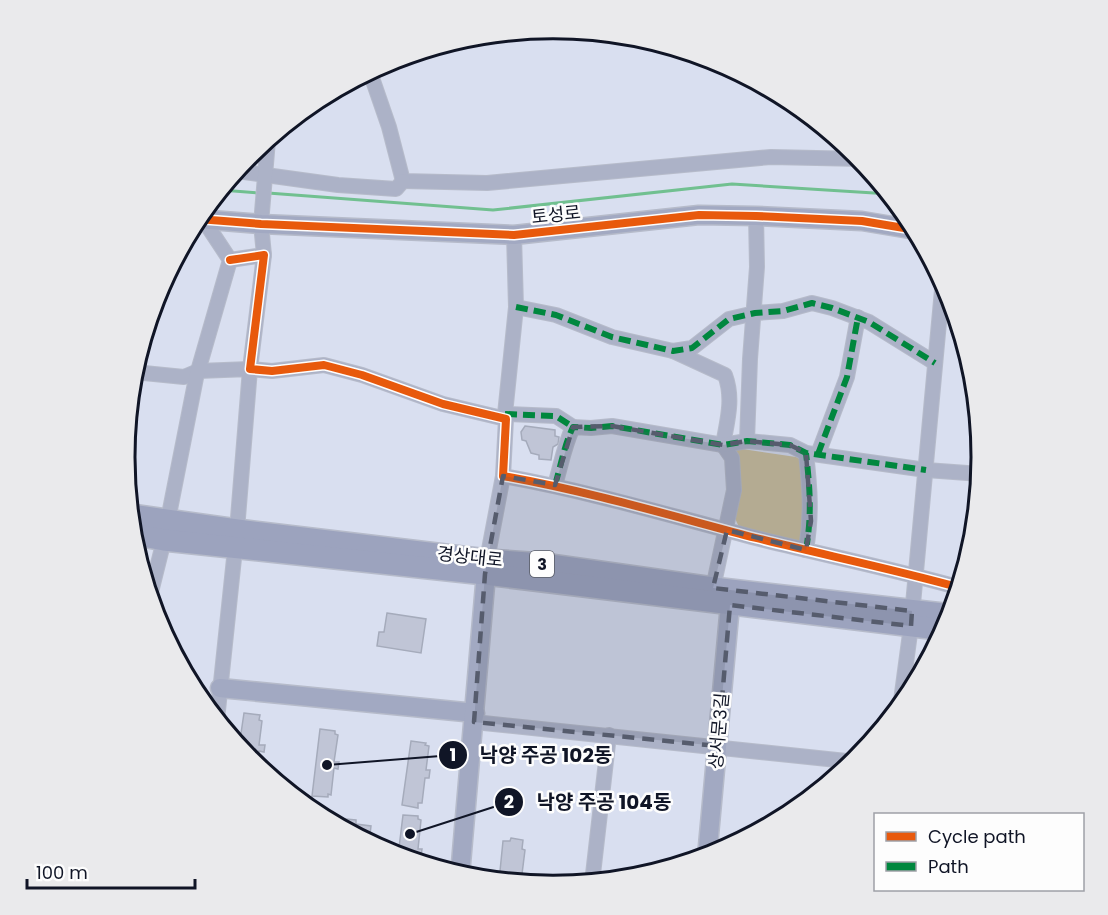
<svg xmlns="http://www.w3.org/2000/svg" width="1108" height="915" font-family="Poppins,'Noto Sans KR',sans-serif">
<rect width="100%" height="100%" fill="#d9dff0"/>
<path fill="#ccc09c" d="M 736,448 L 796,457 L 803,461 L 806,536 L 799,541 L 739,527 L 733,514 Z"/>
<g fill="none" stroke-linecap="round" stroke-linejoin="round">
<g stroke="#71c090" stroke-width="3">
<path d="M 221,190 L 258,193"/>
<path d="M 268,193 L 493,210 L 732,184 L 890,194"/>
</g>
</g>
<g fill="#c0c5d6" stroke="#a5abbb" stroke-width="1.5">
<path d="M 525,426 L 555,430 L 555,436 L 559,437 L 558,444 L 553,447 L 551,460 L 539,459 L 539,455 L 531,453 L 526,441 L 522,440 L 521,432 Z"/>
<path d="M 387,613 L 426,619 L 421,653 L 377,646 L 379,632 L 384,632 Z"/>
<path d="M 244,713 L 260,715 L 259,720 L 262,721 L 259,745 L 265,745 L 264,752 L 259,751 L 257,766 L 239,747 Z"/>
<path d="M 320,729 L 335,731 L 335,734 L 338,735 L 334,762 L 339,762 L 338,769 L 334,768 L 331,795 L 328,794 L 328,797 L 312,796 Z"/>
<path d="M 411,741 L 426,743 L 425,745 L 429,746 L 426,770 L 430,770 L 429,778 L 425,778 L 422,803 L 418,803 L 418,808 L 402,805 Z"/>
<path d="M 403,815 L 418,816 L 418,819 L 421,820 L 418,849 L 422,849 L 421,856 L 417,856 L 416,862 L 398,856 Z"/>
<path d="M 334,818 L 356,820 L 356,824 L 371,826 L 369,843 L 334,824 Z"/>
<path d="M 511,838 L 523,840 L 522,849 L 525,850 L 521,882 L 526,884 L 499,881 L 503,841 L 510,841 Z"/>
</g>
<g fill="none" stroke-linecap="round" stroke-linejoin="round">
<g stroke="#b6bbca" stroke-width="16">
<g id="street">
<path d="M 370,72 L 389,127 L 403,181 L 487,183 L 771,157 L 862,159"/>
<path d="M 237,171 L 338,185 L 396,189 L 403,181"/>
<path d="M 264,255 L 261,224 L 268,140"/>
<path d="M 230,260 L 264,255 L 250,369 L 272,371 L 324,365 L 362,375 L 443,404 L 506,419 L 503,476 C 588,491 672,516 756,538 C 824,555 893,569 961,588"/>
<path d="M 516,307 L 556,315 L 612,337 L 673,351 L 692,348 L 729,319 L 755,313 L 783,311 L 812,303 L 832,308 L 869,322 L 935,363"/>
<path d="M 673,351 L 725,375 C 734,399 727,421 723,445 L 732,458 L 734,490 L 713,588"/>
<path d="M 134,372 L 184,377 L 198,371 L 250,369 L 237,530 L 217,720"/>
<path d="M 505,414 L 556,416 L 573,427"/>
<path d="M 506,419 L 505,414 L 516,307 L 514,235"/>
<path d="M 747,441 L 750,359 L 757,267 L 756,216"/>
<path d="M 818,454 L 847,377 L 858,317"/>
<path d="M 555,485 C 561,465 564,446 573,427 L 591,428 L 612,426 L 723,445 L 747,441 L 790,445 L 806,453 L 926,470 L 981,474"/>
<path d="M 806,550 C 812,514 810,489 806,453"/>
<path d="M 487,560 L 503,476"/>
<path d="M 150,596 L 164,540 L 196,378 L 230,260 L 203,219"/>
<path d="M 900,708 L 911,626 L 943,279"/>
<path d="M 474,722 L 856,762"/>
<path d="M 592,883 L 609,735"/>
</g>
</g>
<g stroke="#b6bbca" stroke-width="21">
<g id="secondary">
<path d="M 198,219 L 261,224 L 514,235 L 699,215 L 756,216 L 862,221 L 916,230"/>
<path d="M 220,688 L 475,713"/>
<path d="M 707,857 L 730,605"/>
<path d="M 460,875 L 487,562"/>
</g>
</g>
<g stroke="#b6bbca" stroke-width="24">
<g id="primary">
<path d="M 131,515 L 237,530 L 487,560 L 543,564 L 713,588 L 952,615"/>
<path d="M 132,534 L 164,540 L 485,574 L 946,630"/>
</g>
</g>
<use href="#street" stroke="#acb2c7" stroke-width="14"/>
<use href="#secondary" stroke="#a2a9c2" stroke-width="18"/>
<use href="#primary" stroke="#9ca3be" stroke-width="21"/>
<g stroke="#00873e" stroke-width="6" stroke-dasharray="12 6" stroke-linecap="butt">
<path d="M 516,307 L 556,315 L 612,337 L 673,351 L 692,348 L 729,319 L 755,313 L 783,311 L 812,303 L 832,308 L 869,322 L 935,363"/>
<path d="M 505,414 L 556,416 L 573,427"/>
<path d="M 818,454 L 847,377 L 858,317"/>
<path d="M 555,485 C 561,465 564,446 573,427 L 591,428 L 612,426 L 723,445 L 747,441 L 790,445 L 806,453 L 926,470"/>
<path d="M 806,550 C 812,514 810,489 806,453"/>
</g>
<g stroke="#fdfdfd" stroke-width="11">
<g id="cycleway">
<path d="M 198,219 L 261,224 L 514,235 L 699,215 L 756,216 L 862,221 L 916,230"/>
<path d="M 230,260 L 264,255 L 250,369 L 272,371 L 324,365 L 362,375 L 443,404 L 506,419 L 503,476 C 588,491 672,516 756,538 C 824,555 893,569 961,588"/>
</g>
</g>
<use href="#cycleway" stroke="#e8590c" stroke-width="8"/>
</g>
<path fill="#565c6d" fill-opacity="0.2" stroke="#565c6d" stroke-width="4.5" stroke-dasharray="12 8" stroke-linejoin="round" d="M 612,426 L 723,445 L 747,441 L 790,445 L 806,453 L 811,521 L 806,550 L 727,530 L 713,588 L 912,611 L 911,626 L 730,605 L 718,746 L 474,722 L 485,574 L 503,476 L 555,485 L 573,427 Z"/>
<g text-anchor="middle" stroke-width="5" stroke-linejoin="round" paint-order="stroke">
<rect fill="#fdfdfd" stroke="#575b66" stroke-width="1.5" x="530" y="551" width="24" height="26" rx="4.5"/>
<g font-size="16" font-weight="bold" fill="#101526">
<text x="542" y="570">3</text>
</g>
<g font-size="18" fill="#101526" stroke="#fdfdfd">
<text transform="translate(556 215) rotate(-6)" y="6">토성로</text>
<text transform="translate(470 557) rotate(6)" y="6">경상대로</text>
<text transform="translate(719 731) rotate(-85)" y="6">상서문3길</text>
</g>
</g>
<path d="M0 0H1108V915H0ZM135 457a418 418 0 1 1 836 0a418 418 0 1 1-836 0Z" fill="#eaeaec" fill-rule="evenodd"/>
<path fill="none" stroke="#101526" stroke-width="3" d="M135 457a418 418 0 1 1 836 0a418 418 0 1 1-836 0Z"/>
<path fill="none" stroke="#101526" stroke-width="2" d="M327 765L453 755M410 834L509 802"/>
<g fill="#101526" stroke="#fdfdfd" stroke-width="2">
<circle cx="327" cy="765" r="6"/>
<circle cx="410" cy="834" r="6"/>
<circle cx="453" cy="755" r="15"/>
<circle cx="509" cy="802" r="15"/>
</g>
<g font-size="18" text-anchor="middle" font-weight="bold" fill="#fff">
<text x="453" y="761">1</text>
<text x="509" y="808">2</text>
</g>
<g font-size="20" text-anchor="middle" font-weight="bold" fill="#101526" stroke="#fdfdfd" stroke-width="5" stroke-linejoin="round" paint-order="stroke">
<text x="546" y="762">낙양 주공 102동</text>
<text x="604" y="809">낙양 주공 104동</text>
</g>
<rect x="874" y="813" width="210" height="78" fill="#fdfdfd" stroke="#9ea0a7" stroke-width="1.5"/>
<rect x="886" y="832" width="30" height="9" fill="#e8590c" stroke="#9ea0a7" stroke-width="1.5"/>
<text x="928" y="843" font-size="18" fill="#101526">Cycle path</text>
<rect x="886" y="862" width="30" height="9" fill="#00873e" stroke="#9ea0a7" stroke-width="1.5"/>
<text x="928" y="873" font-size="18" fill="#101526">Path</text>
<path d="M27 879v9h168v-9" fill="none" stroke="#101526" stroke-width="3"/>
<text x="36" y="879" font-size="18" fill="#101526" stroke="#fdfdfd" stroke-width="4.5" paint-order="stroke">100 m</text>
</svg>
